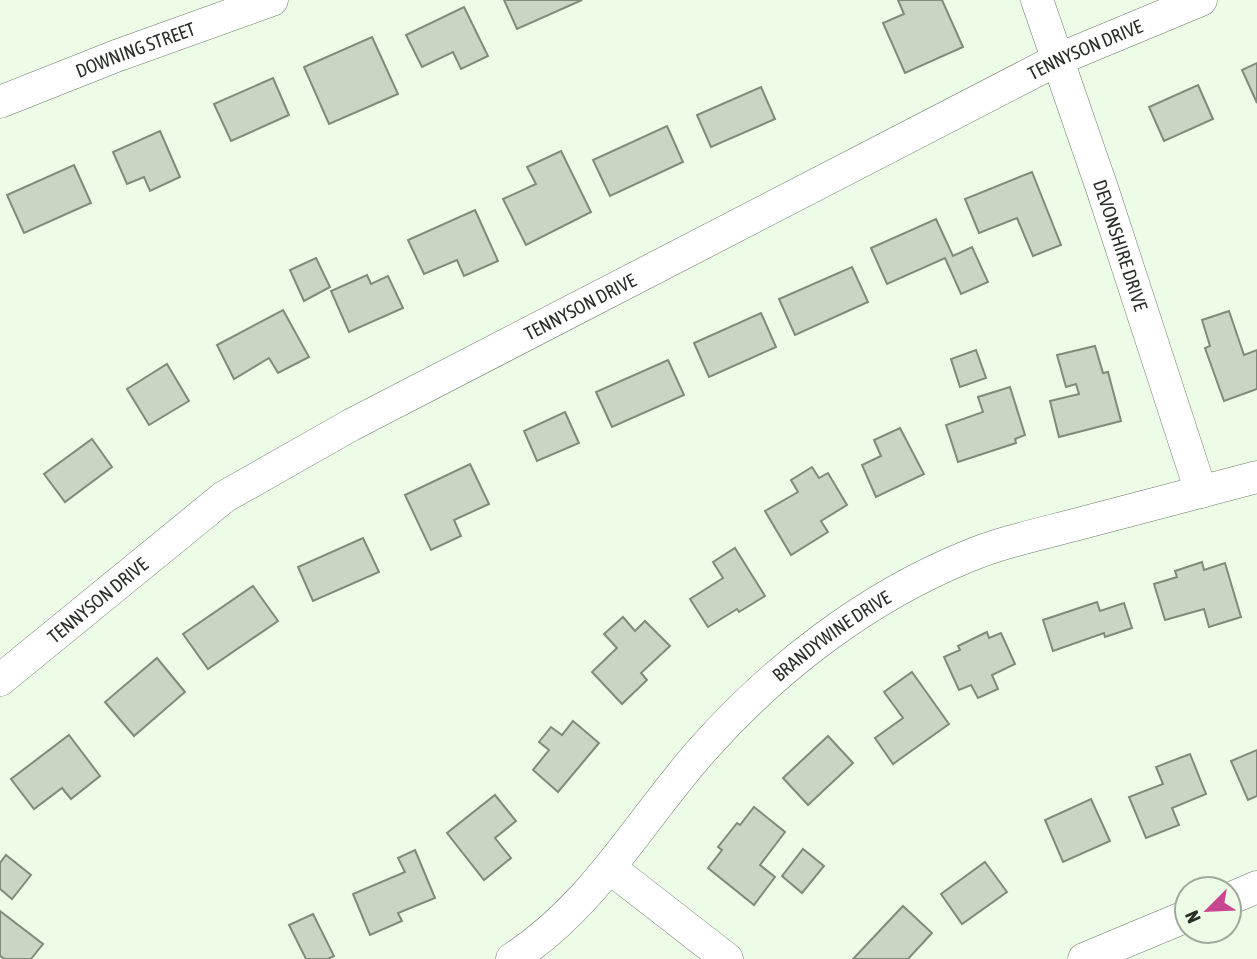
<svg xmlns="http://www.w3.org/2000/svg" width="1257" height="959" font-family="'Asap Condensed',sans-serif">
<rect width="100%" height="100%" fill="#ecfce7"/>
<g fill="#c7d7c3" stroke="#7e8c79" stroke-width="2">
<path d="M 504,0 L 582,0 L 517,29 Z"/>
<path d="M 898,0 L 942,0 L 963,47 L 905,73 L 883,23 L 904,14 Z"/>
<path d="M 464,7 L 488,56 L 461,69 L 453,52 L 422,67 L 406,35 Z"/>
<path d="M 372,37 L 398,94 L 329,124 L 304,67 Z"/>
<path d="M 1257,63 L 1257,103 L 1242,70 Z"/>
<path d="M 273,78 L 289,115 L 231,141 L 214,104 Z"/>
<path d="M 1198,85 L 1213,119 L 1164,141 L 1149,107 Z"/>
<path d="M 761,87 L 775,119 L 711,147 L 697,115 Z"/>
<path d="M 667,126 L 683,162 L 610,196 L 593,160 Z"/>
<path d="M 160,131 L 180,177 L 150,191 L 144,177 L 127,184 L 113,152 Z"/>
<path d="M 561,151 L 591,212 L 526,245 L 503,199 L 536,184 L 527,167 Z"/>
<path d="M 74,165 L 91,203 L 24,233 L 7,195 Z"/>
<path d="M 1032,172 L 1061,245 L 1033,256 L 1017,218 L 979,233 L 965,199 Z"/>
<path d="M 475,210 L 498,261 L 464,276 L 457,260 L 424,274 L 408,240 Z"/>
<path d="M 936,219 L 953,256 L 972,247 L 988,282 L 961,294 L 945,258 L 887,284 L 871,248 Z"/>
<path d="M 316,258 L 330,287 L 304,301 L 290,270 Z"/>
<path d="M 852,267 L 868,302 L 795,335 L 779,299 Z"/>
<path d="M 367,275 L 371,284 L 388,276 L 403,308 L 349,332 L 331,291 Z"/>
<path d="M 283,310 L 309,357 L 278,373 L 269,358 L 234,379 L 217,345 Z"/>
<path d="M 1229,311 L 1244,355 L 1257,350 L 1257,389 L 1224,401 L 1205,348 L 1210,346 L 1202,320 Z"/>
<path d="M 761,313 L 776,347 L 709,377 L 694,343 Z"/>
<path d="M 1095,346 L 1103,373 L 1108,372 L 1121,421 L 1059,437 L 1050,401 L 1079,394 L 1076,384 L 1066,387 L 1057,355 Z"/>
<path d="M 976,350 L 986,378 L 960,387 L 951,359 Z"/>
<path d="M 668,360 L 684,395 L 612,427 L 596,392 Z"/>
<path d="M 167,364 L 189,401 L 149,425 L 127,389 Z"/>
<path d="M 1010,387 L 1025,435 L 1015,439 L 1016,443 L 958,462 L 946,425 L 983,412 L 978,397 Z"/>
<path d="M 565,412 L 579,443 L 537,461 L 524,431 Z"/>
<path d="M 900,428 L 924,474 L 876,497 L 862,465 L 881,456 L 874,440 Z"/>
<path d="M 92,439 L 112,467 L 65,502 L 44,474 Z"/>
<path d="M 470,464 L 489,504 L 454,520 L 461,536 L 431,550 L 405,495 Z"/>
<path d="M 812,467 L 819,478 L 828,473 L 847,505 L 821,521 L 828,532 L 791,555 L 765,511 L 798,492 L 791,480 Z"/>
<path d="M 363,538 L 379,572 L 313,601 L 298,567 Z"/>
<path d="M 735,548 L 765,596 L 739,612 L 737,609 L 708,627 L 690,599 L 723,578 L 713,562 Z"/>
<path d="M 1202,562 L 1204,570 L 1225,563 L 1241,617 L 1209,627 L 1204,609 L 1165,620 L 1154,584 L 1177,577 L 1175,571 Z"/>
<path d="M 253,586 L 278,621 L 208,669 L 183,634 Z"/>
<path d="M 1097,602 L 1100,611 L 1124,603 L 1132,628 L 1105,637 L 1104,633 L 1053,651 L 1043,620 Z"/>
<path d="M 623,617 L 635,631 L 645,621 L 670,646 L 641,673 L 647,680 L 622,704 L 592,672 L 617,648 L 604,634 Z"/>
<path d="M 987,632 L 989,638 L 1001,633 L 1015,664 L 992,675 L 998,689 L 978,698 L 971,685 L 959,690 L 944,657 L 960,650 L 958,646 Z"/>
<path d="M 157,658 L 185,692 L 134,736 L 105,702 Z"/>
<path d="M 912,672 L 949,724 L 893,764 L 875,738 L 903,718 L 884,692 Z"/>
<path d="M 573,721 L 599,743 L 558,792 L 533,770 L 549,750 L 539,742 L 551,727 L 562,735 Z"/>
<path d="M 69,735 L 100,776 L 71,799 L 62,788 L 34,809 L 11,779 Z"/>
<path d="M 828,736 L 853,763 L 808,805 L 783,778 Z"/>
<path d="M 1257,750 L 1257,796 L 1248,800 L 1231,761 Z"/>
<path d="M 1190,754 L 1206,794 L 1172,808 L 1179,825 L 1146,838 L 1129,797 L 1163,784 L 1156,767 Z"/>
<path d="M 495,795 L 516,821 L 495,838 L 511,858 L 484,880 L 447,833 Z"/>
<path d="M 1091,799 L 1110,841 L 1063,862 L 1045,820 Z"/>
<path d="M 754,807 L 785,832 L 760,865 L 775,877 L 754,905 L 708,868 L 722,850 L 718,847 L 737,823 L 740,825 Z"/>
<path d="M 803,849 L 824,866 L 802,893 L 782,876 Z"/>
<path d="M 415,850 L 435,898 L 398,913 L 402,921 L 370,935 L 353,894 L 405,872 L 398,858 Z"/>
<path d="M 6,855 L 31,875 L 12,899 L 0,889 L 0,863 Z"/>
<path d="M 985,862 L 1007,892 L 962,924 L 941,894 Z"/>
<path d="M 903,906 L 932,933 L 908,959 L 853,959 Z"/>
<path d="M 0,911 L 43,944 L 31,959 L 5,959 L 0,956 Z"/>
<path d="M 313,914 L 334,956 L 328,959 L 306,959 L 289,925 Z"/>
</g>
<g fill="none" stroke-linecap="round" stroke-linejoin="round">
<g stroke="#6d7b69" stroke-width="33">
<g id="street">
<path id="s1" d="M 1037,0 L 1103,191 L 1201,492"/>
<path id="s2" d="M 0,102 L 116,56 L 272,0"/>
<path id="s3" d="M 0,680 L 224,497 L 351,425 L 1059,59 L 1201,0"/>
<path d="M 610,868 L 727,959"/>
<path d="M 1229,899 L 1257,887"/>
<path id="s4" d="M 512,959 C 595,905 639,821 703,749 C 775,668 866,598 966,557 C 1002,542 1040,534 1078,524 C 1138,508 1197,493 1257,477"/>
<path d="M 1084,959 L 1187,916"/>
</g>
</g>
<use href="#street" stroke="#fff" stroke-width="32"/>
</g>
<g text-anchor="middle" stroke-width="6" stroke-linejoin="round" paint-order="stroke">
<g font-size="19" fill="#2a3028" stroke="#ecfce7">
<text dy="7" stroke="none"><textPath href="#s2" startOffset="145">DOWNING STREET</textPath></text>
<text dy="7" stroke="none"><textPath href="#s3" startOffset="1260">TENNYSON DRIVE</textPath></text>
<text dy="7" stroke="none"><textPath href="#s1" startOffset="259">DEVONSHIRE DRIVE</textPath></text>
<text dy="7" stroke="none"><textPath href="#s3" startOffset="693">TENNYSON DRIVE</textPath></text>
<text dy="7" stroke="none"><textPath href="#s3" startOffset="126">TENNYSON DRIVE</textPath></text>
<text dy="7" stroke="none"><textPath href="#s4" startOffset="457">BRANDYWINE DRIVE</textPath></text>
</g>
</g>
<g transform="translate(1208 910) rotate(246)"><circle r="33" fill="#ecfce7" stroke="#9eaa9b" stroke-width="2"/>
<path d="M0-5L12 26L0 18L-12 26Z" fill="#c84790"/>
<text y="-10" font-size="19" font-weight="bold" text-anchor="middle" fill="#2a3028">N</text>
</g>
</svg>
